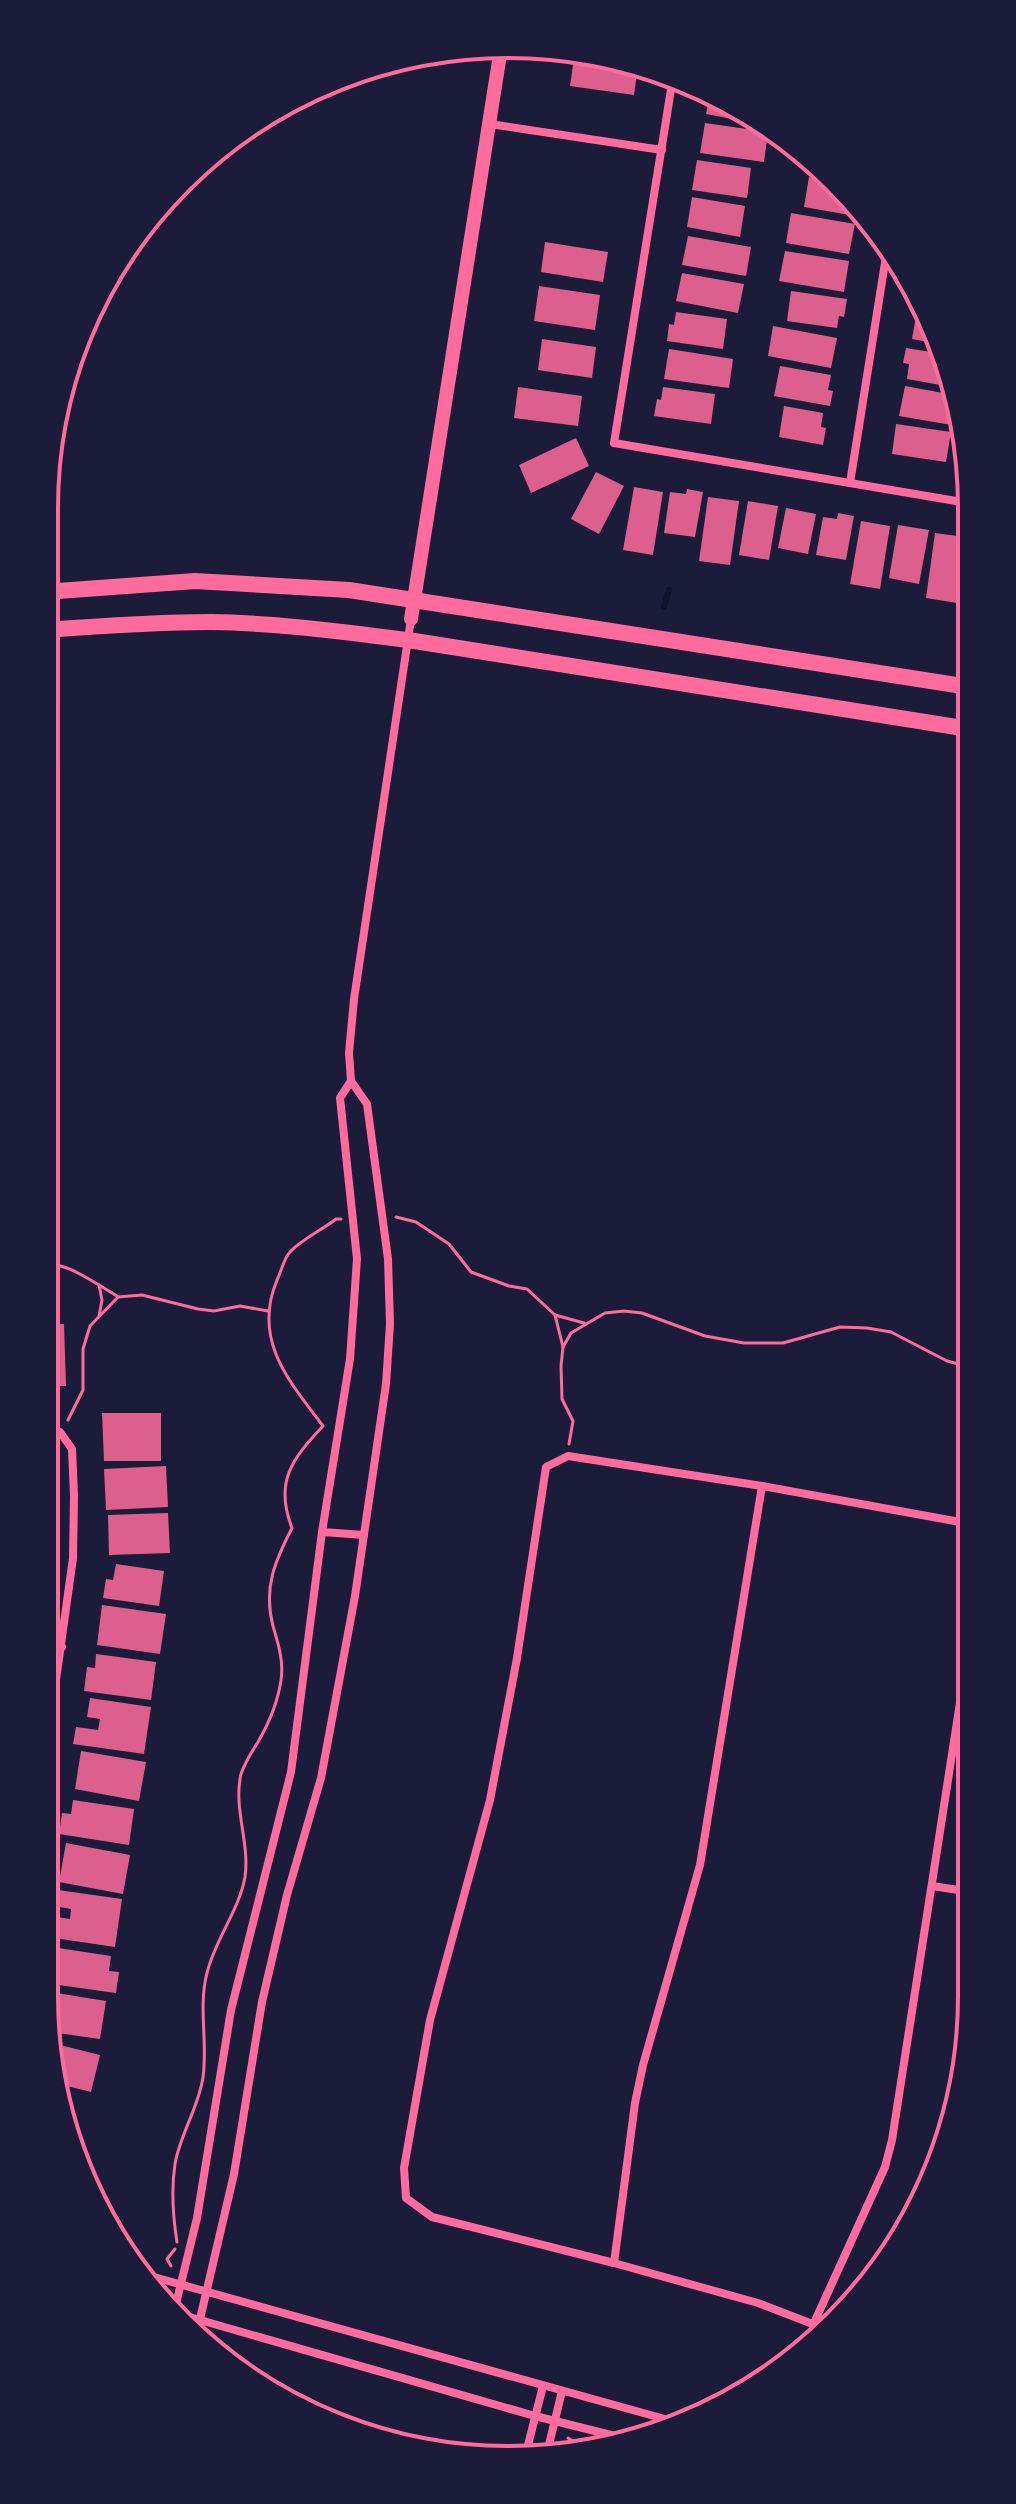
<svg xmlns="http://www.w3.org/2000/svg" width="1016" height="2504" font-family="Karla,sans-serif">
<rect width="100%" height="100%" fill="#1b1b3a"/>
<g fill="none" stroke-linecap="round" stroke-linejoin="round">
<path stroke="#12122b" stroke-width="6" d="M 664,607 L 669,590"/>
</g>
<g fill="#dd5f8e">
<path d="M 574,58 L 638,66 L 634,95 L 570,86 Z"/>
<path d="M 710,94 L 765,122 L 770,126 L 706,114 Z"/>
<path d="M 705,123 L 768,132 L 764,162 L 700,153 Z"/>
<path d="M 697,160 L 751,168 L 747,198 L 692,190 Z"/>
<path d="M 809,177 L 833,182 L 857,202 L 862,210 L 861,217 L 804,207 Z"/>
<path d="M 692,197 L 745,206 L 740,237 L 687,227 Z"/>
<path d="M 791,213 L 855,224 L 849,254 L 786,243 Z"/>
<path d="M 688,236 L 751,247 L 746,276 L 682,265 Z"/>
<path d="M 545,242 L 608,252 L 603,282 L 541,272 Z"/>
<path d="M 785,251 L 849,261 L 844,292 L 779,281 Z"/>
<path d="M 682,273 L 744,284 L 738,313 L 676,301 Z"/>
<path d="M 539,286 L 600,295 L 595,330 L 534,321 Z"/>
<path d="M 791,291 L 847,299 L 844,317 L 839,316 L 837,328 L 787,321 Z"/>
<path d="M 917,310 L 925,312 L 936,330 L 940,344 L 912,339 Z"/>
<path d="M 676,312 L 727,319 L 723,349 L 667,341 L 669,324 L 674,325 Z"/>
<path d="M 773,326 L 837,338 L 831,368 L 768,356 Z"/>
<path d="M 542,339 L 596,347 L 592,378 L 538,370 Z"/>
<path d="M 906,348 L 943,354 L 952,387 L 907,379 L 909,364 L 903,363 Z"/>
<path d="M 669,349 L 733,359 L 729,388 L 664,379 Z"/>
<path d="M 780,366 L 831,375 L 828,390 L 833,391 L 830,406 L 774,396 Z"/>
<path d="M 905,386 L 954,395 L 963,427 L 899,416 Z"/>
<path d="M 518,387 L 582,396 L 578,426 L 514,418 Z"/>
<path d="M 663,387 L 715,394 L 711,424 L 654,416 L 657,399 L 661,400 Z"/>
<path d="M 784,406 L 823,413 L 821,427 L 826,428 L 823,445 L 779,437 Z"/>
<path d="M 896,424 L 951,432 L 946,462 L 892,454 Z"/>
<path d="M 576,438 L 589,466 L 531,493 L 519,465 Z"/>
<path d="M 596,472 L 624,486 L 599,534 L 571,519 Z"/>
<path d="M 634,487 L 663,492 L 653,555 L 623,550 Z"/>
<path d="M 687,489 L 703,492 L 695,537 L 664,533 L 670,492 L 686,494 Z"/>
<path d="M 708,497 L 739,501 L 730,565 L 699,561 Z"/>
<path d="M 748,501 L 778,506 L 769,560 L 739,555 Z"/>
<path d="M 786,508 L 816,514 L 808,554 L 778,548 Z"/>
<path d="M 838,513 L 854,516 L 846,560 L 816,555 L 823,517 L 837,519 Z"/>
<path d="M 861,521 L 890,526 L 880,589 L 850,584 Z"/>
<path d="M 898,525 L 929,530 L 919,584 L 889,578 Z"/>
<path d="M 935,533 L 965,537 L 957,603 L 926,598 Z"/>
<path d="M 44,1324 L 64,1324 L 66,1386 L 46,1386 L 46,1383 L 44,1383 Z"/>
<path d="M 102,1413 L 161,1413 L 161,1461 L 104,1461 Z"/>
<path d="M 166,1466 L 168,1507 L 106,1510 L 104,1469 Z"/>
<path d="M 168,1513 L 170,1553 L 109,1555 L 108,1515 Z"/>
<path d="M 116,1564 L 164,1571 L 159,1606 L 103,1598 L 106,1579 L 113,1580 Z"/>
<path d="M 102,1605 L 166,1614 L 160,1654 L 97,1645 Z"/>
<path d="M 96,1654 L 156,1662 L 151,1700 L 84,1691 L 87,1667 L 95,1668 Z"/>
<path d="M 90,1698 L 151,1707 L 144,1754 L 73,1744 L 76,1727 L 98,1730 L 100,1719 L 87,1717 Z"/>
<path d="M 81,1751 L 146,1762 L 139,1801 L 75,1789 Z"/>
<path d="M 73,1800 L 134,1809 L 129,1845 L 59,1834 L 62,1813 L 71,1814 Z"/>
<path d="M 66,1843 L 130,1855 L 123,1894 L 59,1882 Z"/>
<path d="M 51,1889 L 122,1899 L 115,1947 L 54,1938 L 57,1917 L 70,1919 L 71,1909 L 48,1905 Z"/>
<path d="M 52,1947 L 111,1956 L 109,1971 L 119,1972 L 116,1993 L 44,1983 L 44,1960 L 50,1961 Z"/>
<path d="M 44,1991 L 106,2001 L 100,2039 L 50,2032 Z"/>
<path d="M 52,2043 L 100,2055 L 91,2092 L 59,2084 Z"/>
</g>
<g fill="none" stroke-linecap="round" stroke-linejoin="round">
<g stroke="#ff6b9d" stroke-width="3">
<path d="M 396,1217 L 416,1222 L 449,1244 L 471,1272 L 509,1286 L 527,1289 L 555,1315"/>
<path d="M 44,1263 C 65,1264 82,1275 99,1285"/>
<path d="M 99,1316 L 102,1300 L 99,1285 L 117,1296"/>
<path d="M 563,1347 L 555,1315 L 584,1323"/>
<path d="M 68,1420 L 83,1390 L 83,1349 L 90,1326 L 118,1297 L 142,1295 L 198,1309 L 214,1311 L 240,1306 L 268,1311"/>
<path d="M 569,1444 L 573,1421 L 562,1399 L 561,1366 L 563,1347 L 571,1333 L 605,1313 L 624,1311 L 642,1313 L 705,1336 L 744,1343 L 783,1343 L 840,1327 L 867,1328 L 891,1332 L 947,1361 L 970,1367"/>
<path d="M 177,2242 C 173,2217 171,2190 175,2164 C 180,2134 199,2107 203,2077 C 208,2042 198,2007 207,1973 C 215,1939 239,1911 245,1877 C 250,1843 233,1808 241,1774 C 245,1762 251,1753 258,1742 C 269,1723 278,1701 281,1680 C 284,1661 278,1643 273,1626 C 263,1588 275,1561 292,1528 C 274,1482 292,1459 323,1426 C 289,1381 252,1340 277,1280 C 281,1272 284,1258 290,1252 C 302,1239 322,1230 336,1219 L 341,1219"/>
<path d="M 171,2266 L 167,2259 L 175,2249"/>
<path d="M 568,2438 L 588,2451"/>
</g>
<g stroke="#ff6b9d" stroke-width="8">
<path d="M 673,77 L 614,443 L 968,503"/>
<path d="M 490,124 L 662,150"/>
<path d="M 850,483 L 887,250"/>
<path d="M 44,1430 L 60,1432 L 72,1449 L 74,1496 L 73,1558 L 44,1766"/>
<path d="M 322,1532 L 364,1535"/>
<path d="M 44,1645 L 62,1647"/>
<path d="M 932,1886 L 972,1892"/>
<path d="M 614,2263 L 635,2103 L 643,2065 L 700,1865 L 762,1486"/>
<path d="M 143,2274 L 672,2421"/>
<path d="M 172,2312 L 535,2416 L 627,2439"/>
<path d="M 174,2312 L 197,2218 L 231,2010 L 291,1772 L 322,1532 L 350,1359 L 357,1259 L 340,1098 L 351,1081"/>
<path d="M 200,2319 L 234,2174 L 262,2002 L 287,1895 L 321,1778 L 355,1596 L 386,1384 L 390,1324 L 388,1259 L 367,1104 L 351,1081 L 349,1053 L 354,999 L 411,619"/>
<path d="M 814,2323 L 885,2167 L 892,2140 L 971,1632"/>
<path d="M 823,2328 L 758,2303 L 614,2263 L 432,2217 L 406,2198 L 404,2168 L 430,2020 L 490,1800 L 517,1658 L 546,1467 L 568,1456 L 762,1486 L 971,1524"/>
<path d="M 526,2453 L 543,2386"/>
<path d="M 547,2453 L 562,2391"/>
</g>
<path stroke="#ff6b9d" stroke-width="14" d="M 411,619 L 501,48"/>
<g stroke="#ff6b9d" stroke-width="16">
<path d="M 44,592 L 195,581 L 349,590 L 969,687"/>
<path d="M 44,630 C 100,626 155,622 211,622 C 277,623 343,632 408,640 L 969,729"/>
</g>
</g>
<path d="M0 0H1016V2504H0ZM508 58H508A450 450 0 0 1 958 508V1996A450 450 0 0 1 508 2446H508A450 450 0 0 1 58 1996V508A450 450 0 0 1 508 58Z" fill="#1b1b3a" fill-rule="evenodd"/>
<path fill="none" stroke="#ff6b9d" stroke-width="4" d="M508 58H508A450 450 0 0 1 958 508V1996A450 450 0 0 1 508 2446H508A450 450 0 0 1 58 1996V508A450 450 0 0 1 508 58Z"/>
</svg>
